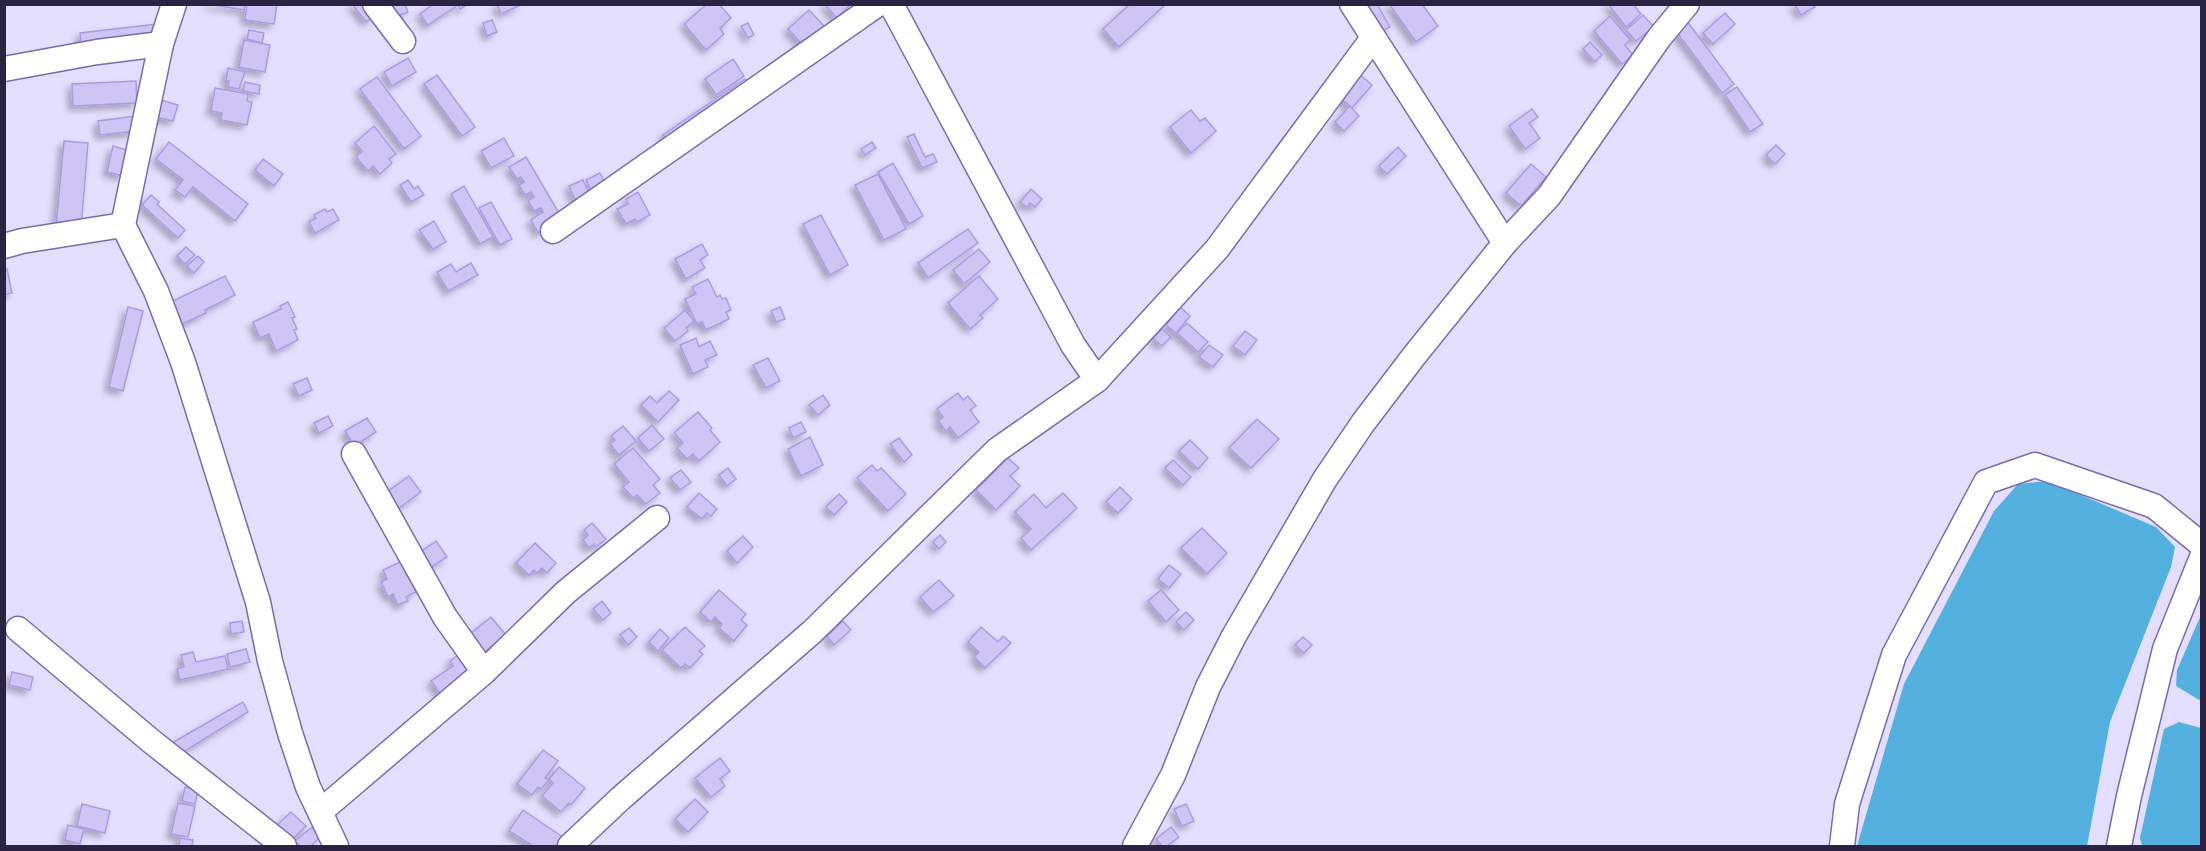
<svg xmlns="http://www.w3.org/2000/svg" width="2206" height="851" font-family="Literata,serif">
<defs>
<filter id="shadow"><feDropShadow dx="-4.5" dy="4.5" stdDeviation="3" flood-color="#0004"/></filter>
</defs>
<rect width="100%" height="100%" fill="#e4dfff"/>
<g fill="#53b0df">
<path d="M 2048,481 L 2156,527 L 2175,547 L 2171,567 L 2110,722 L 2087,846 L 1857,846 L 1904,684 L 1994,511 L 2018,484 Z"/>
<path d="M 2201,615 L 2201,701 L 2176,686 L 2177,670 Z"/>
<path d="M 2179,722 L 2201,728 L 2201,846 L 2142,846 L 2140,838 L 2164,729 Z"/>
</g>
<g fill="#cec5f5" stroke="#ab9be6" stroke-width="1.5" filter="url(#shadow)">
<path d="M 207,4 L 245,4 L 244,10 Z"/>
<path d="M 247,4 L 277,4 L 274,24 L 245,20 Z"/>
<path d="M 352,4 L 365,4 L 374,16 L 366,22 Z"/>
<path d="M 388,4 L 405,4 L 408,12 L 396,17 Z"/>
<path d="M 434,4 L 468,4 L 460,9 L 458,5 L 428,25 L 420,14 Z"/>
<path d="M 497,4 L 523,4 L 501,14 Z"/>
<path d="M 707,4 L 719,4 L 731,18 L 720,28 L 724,34 L 706,50 L 684,24 Z"/>
<path d="M 824,4 L 851,4 L 837,18 Z"/>
<path d="M 1130,4 L 1166,4 L 1119,47 L 1103,29 Z"/>
<path d="M 1362,4 L 1377,4 L 1390,27 L 1379,33 Z"/>
<path d="M 1389,4 L 1422,4 L 1438,26 L 1416,42 Z"/>
<path d="M 1608,4 L 1633,4 L 1641,14 L 1626,27 Z"/>
<path d="M 1794,4 L 1813,4 L 1815,7 L 1801,15 Z"/>
<path d="M 809,10 L 825,27 L 804,46 L 788,29 Z"/>
<path d="M 1725,13 L 1735,24 L 1713,44 L 1703,33 Z"/>
<path d="M 1643,15 L 1654,27 L 1636,41 L 1626,30 Z"/>
<path d="M 1610,16 L 1630,40 L 1625,45 L 1633,55 L 1622,64 L 1594,31 Z"/>
<path d="M 492,20 L 497,32 L 487,36 L 483,23 Z"/>
<path d="M 1687,21 L 1734,84 L 1722,93 L 1675,30 Z"/>
<path d="M 748,23 L 754,35 L 748,38 L 741,26 Z"/>
<path d="M 157,24 L 159,42 L 82,51 L 80,33 Z"/>
<path d="M 249,30 L 264,33 L 262,43 L 247,39 Z"/>
<path d="M 244,40 L 270,45 L 265,72 L 239,67 Z"/>
<path d="M 1590,42 L 1602,55 L 1595,62 L 1583,49 Z"/>
<path d="M 408,58 L 416,72 L 392,86 L 384,72 Z"/>
<path d="M 733,59 L 744,76 L 716,95 L 705,79 Z"/>
<path d="M 228,68 L 245,72 L 239,89 L 228,87 L 229,81 L 226,81 Z"/>
<path d="M 1357,72 L 1372,85 L 1352,108 L 1337,95 Z"/>
<path d="M 437,75 L 475,127 L 462,136 L 424,84 Z"/>
<path d="M 377,77 L 421,136 L 404,149 L 360,89 Z"/>
<path d="M 745,79 L 752,89 L 670,145 L 663,135 Z"/>
<path d="M 136,81 L 137,103 L 73,106 L 72,84 Z"/>
<path d="M 245,82 L 260,85 L 259,94 L 243,91 Z"/>
<path d="M 1737,87 L 1763,124 L 1750,132 L 1725,95 Z"/>
<path d="M 215,88 L 248,94 L 247,101 L 252,102 L 247,125 L 221,120 L 222,113 L 211,111 Z"/>
<path d="M 161,100 L 178,105 L 173,121 L 156,117 Z"/>
<path d="M 1350,106 L 1359,116 L 1344,131 L 1335,122 Z"/>
<path d="M 1532,109 L 1538,117 L 1529,123 L 1540,138 L 1525,149 L 1509,126 Z"/>
<path d="M 1191,110 L 1200,121 L 1205,118 L 1216,131 L 1191,153 L 1170,127 Z"/>
<path d="M 135,116 L 136,131 L 100,135 L 98,121 Z"/>
<path d="M 374,126 L 396,154 L 389,159 L 392,163 L 380,174 L 373,166 L 368,171 L 356,157 L 362,151 L 355,143 Z"/>
<path d="M 914,134 L 925,157 L 933,154 L 937,162 L 922,168 L 907,137 Z"/>
<path d="M 504,138 L 514,156 L 491,168 L 481,151 Z"/>
<path d="M 64,141 L 88,143 L 81,229 L 56,226 Z"/>
<path d="M 169,142 L 248,204 L 235,221 L 193,187 L 185,197 L 175,190 L 183,180 L 156,159 Z"/>
<path d="M 872,142 L 876,148 L 865,155 L 861,149 Z"/>
<path d="M 1776,145 L 1785,154 L 1775,164 L 1766,155 Z"/>
<path d="M 113,146 L 130,151 L 123,176 L 107,172 Z"/>
<path d="M 1398,147 L 1406,156 L 1387,174 L 1379,166 Z"/>
<path d="M 526,157 L 562,218 L 538,233 L 531,220 L 543,212 L 541,208 L 534,211 L 528,201 L 534,197 L 531,192 L 525,195 L 519,185 L 524,182 L 521,177 L 517,179 L 509,167 Z"/>
<path d="M 263,159 L 283,174 L 274,186 L 255,170 Z"/>
<path d="M 893,163 L 923,216 L 909,224 L 878,172 Z"/>
<path d="M 1531,164 L 1546,177 L 1521,206 L 1506,193 Z"/>
<path d="M 600,173 L 606,185 L 592,192 L 586,180 Z"/>
<path d="M 878,174 L 906,229 L 884,240 L 855,185 Z"/>
<path d="M 408,180 L 414,189 L 418,186 L 424,195 L 411,202 L 400,185 Z"/>
<path d="M 583,180 L 590,196 L 576,202 L 569,186 Z"/>
<path d="M 464,186 L 493,237 L 480,244 L 451,194 Z"/>
<path d="M 1031,189 L 1042,199 L 1035,207 L 1030,203 L 1027,207 L 1020,202 Z"/>
<path d="M 638,192 L 650,215 L 637,222 L 635,219 L 626,224 L 617,209 L 628,204 L 626,199 Z"/>
<path d="M 151,195 L 159,202 L 157,204 L 185,230 L 178,238 L 142,205 Z"/>
<path d="M 491,202 L 512,239 L 500,245 L 479,208 Z"/>
<path d="M 325,209 L 327,212 L 333,209 L 339,220 L 315,233 L 309,222 L 316,218 L 314,215 Z"/>
<path d="M 821,215 L 848,265 L 830,275 L 803,224 Z"/>
<path d="M 434,221 L 446,242 L 433,249 L 419,230 Z"/>
<path d="M 968,229 L 978,243 L 928,278 L 918,263 Z"/>
<path d="M 702,244 L 708,255 L 700,260 L 705,268 L 686,279 L 675,259 Z"/>
<path d="M 186,247 L 195,255 L 185,264 L 177,256 Z"/>
<path d="M 979,249 L 990,262 L 964,284 L 953,270 Z"/>
<path d="M 198,256 L 204,262 L 194,273 L 187,266 Z"/>
<path d="M 471,263 L 478,275 L 448,291 L 437,272 L 451,264 L 456,272 Z"/>
<path d="M 4,269 L 7,269 L 12,293 L 4,295 Z"/>
<path d="M 225,276 L 235,295 L 205,310 L 206,313 L 182,324 L 171,302 Z"/>
<path d="M 979,276 L 998,299 L 980,315 L 983,318 L 970,329 L 948,303 Z"/>
<path d="M 708,279 L 717,297 L 720,295 L 722,299 L 726,298 L 731,310 L 726,312 L 729,319 L 706,330 L 702,322 L 697,324 L 685,299 L 696,294 L 692,287 Z"/>
<path d="M 288,302 L 295,317 L 292,318 L 297,329 L 294,330 L 298,340 L 276,351 L 269,334 L 260,338 L 253,322 L 281,309 L 280,306 Z"/>
<path d="M 128,307 L 143,311 L 123,391 L 109,387 Z"/>
<path d="M 780,307 L 785,319 L 776,322 L 771,311 Z"/>
<path d="M 1180,307 L 1190,316 L 1176,333 L 1166,325 Z"/>
<path d="M 685,310 L 694,321 L 686,328 L 688,331 L 675,341 L 664,328 Z"/>
<path d="M 1187,323 L 1208,342 L 1198,352 L 1177,333 Z"/>
<path d="M 1162,329 L 1171,337 L 1162,346 L 1153,338 Z"/>
<path d="M 1245,331 L 1257,340 L 1245,355 L 1233,346 Z"/>
<path d="M 696,338 L 699,347 L 710,341 L 717,355 L 705,360 L 708,367 L 693,374 L 680,345 Z"/>
<path d="M 1209,345 L 1223,355 L 1213,367 L 1199,357 Z"/>
<path d="M 768,358 L 780,381 L 766,388 L 753,365 Z"/>
<path d="M 307,378 L 312,390 L 299,396 L 293,384 Z"/>
<path d="M 669,391 L 679,400 L 658,422 L 641,405 L 650,396 L 657,403 Z"/>
<path d="M 958,393 L 963,400 L 968,396 L 976,406 L 970,410 L 979,422 L 958,438 L 950,427 L 946,431 L 938,421 L 943,417 L 937,409 Z"/>
<path d="M 823,395 L 830,405 L 818,415 L 809,405 Z"/>
<path d="M 698,412 L 712,428 L 710,430 L 720,442 L 699,461 L 693,454 L 687,459 L 677,448 L 683,443 L 674,433 Z"/>
<path d="M 328,416 L 333,426 L 319,433 L 314,423 Z"/>
<path d="M 367,418 L 376,432 L 354,446 L 345,431 Z"/>
<path d="M 1257,419 L 1279,439 L 1251,468 L 1229,448 Z"/>
<path d="M 801,422 L 806,432 L 793,438 L 789,428 Z"/>
<path d="M 652,425 L 664,439 L 649,451 L 638,438 Z"/>
<path d="M 623,426 L 636,441 L 619,455 L 610,444 L 615,440 L 611,436 Z"/>
<path d="M 810,437 L 823,465 L 801,476 L 788,449 Z"/>
<path d="M 899,438 L 912,455 L 904,462 L 890,444 Z"/>
<path d="M 1190,440 L 1208,458 L 1198,469 L 1179,451 Z"/>
<path d="M 633,448 L 660,479 L 653,485 L 660,493 L 646,504 L 637,495 L 633,498 L 623,487 L 629,482 L 614,464 Z"/>
<path d="M 1008,458 L 1019,468 L 1010,476 L 1020,486 L 996,510 L 976,490 Z"/>
<path d="M 1173,460 L 1191,477 L 1183,485 L 1165,468 Z"/>
<path d="M 872,465 L 877,471 L 881,468 L 906,494 L 888,511 L 857,478 Z"/>
<path d="M 728,468 L 736,479 L 727,486 L 719,475 Z"/>
<path d="M 681,470 L 691,482 L 680,490 L 670,478 Z"/>
<path d="M 409,476 L 421,492 L 395,511 L 383,495 Z"/>
<path d="M 1120,487 L 1132,499 L 1118,513 L 1106,502 Z"/>
<path d="M 699,493 L 717,509 L 711,516 L 707,513 L 702,519 L 687,507 Z"/>
<path d="M 1063,493 L 1077,508 L 1031,550 L 1021,538 L 1031,529 L 1015,512 L 1034,494 L 1046,508 Z"/>
<path d="M 839,494 L 847,502 L 834,515 L 826,507 Z"/>
<path d="M 592,523 L 606,539 L 596,547 L 594,544 L 589,548 L 583,540 L 588,535 L 584,530 Z"/>
<path d="M 1202,528 L 1227,553 L 1207,574 L 1181,548 Z"/>
<path d="M 940,535 L 946,542 L 939,549 L 933,542 Z"/>
<path d="M 743,536 L 753,547 L 737,563 L 727,551 Z"/>
<path d="M 436,541 L 447,557 L 425,571 L 415,556 Z"/>
<path d="M 535,543 L 556,563 L 547,573 L 542,568 L 537,573 L 534,570 L 529,575 L 516,563 Z"/>
<path d="M 402,561 L 416,592 L 406,597 L 408,601 L 398,605 L 393,594 L 388,597 L 381,582 L 387,579 L 383,570 Z"/>
<path d="M 1169,565 L 1181,574 L 1169,588 L 1158,579 Z"/>
<path d="M 939,580 L 954,596 L 933,612 L 920,597 Z"/>
<path d="M 719,590 L 746,614 L 741,620 L 747,625 L 734,641 L 719,628 L 722,624 L 715,617 L 711,622 L 700,612 Z"/>
<path d="M 1161,590 L 1179,610 L 1166,622 L 1148,601 Z"/>
<path d="M 602,601 L 611,613 L 603,620 L 593,609 Z"/>
<path d="M 1186,612 L 1194,620 L 1184,630 L 1176,622 Z"/>
<path d="M 491,617 L 506,635 L 478,657 L 464,639 Z"/>
<path d="M 242,621 L 244,632 L 231,634 L 230,623 Z"/>
<path d="M 843,621 L 851,630 L 834,645 L 827,636 Z"/>
<path d="M 685,627 L 705,646 L 699,651 L 703,654 L 690,668 L 685,664 L 681,668 L 662,650 Z"/>
<path d="M 981,627 L 998,642 L 1003,636 L 1011,643 L 985,668 L 974,657 L 979,652 L 968,642 Z"/>
<path d="M 629,628 L 637,637 L 628,645 L 620,635 Z"/>
<path d="M 660,629 L 669,638 L 658,651 L 649,642 Z"/>
<path d="M 1303,637 L 1312,645 L 1304,653 L 1295,645 Z"/>
<path d="M 246,649 L 250,662 L 230,667 L 227,654 Z"/>
<path d="M 193,652 L 196,662 L 225,656 L 228,669 L 180,680 L 177,669 L 184,667 L 181,655 Z"/>
<path d="M 458,655 L 471,674 L 441,695 L 431,681 L 453,666 L 450,661 Z"/>
<path d="M 12,672 L 33,677 L 30,690 L 9,685 Z"/>
<path d="M 243,702 L 248,712 L 177,756 L 170,744 Z"/>
<path d="M 543,750 L 558,761 L 545,778 L 549,780 L 541,789 L 538,787 L 532,795 L 517,784 Z"/>
<path d="M 720,758 L 730,771 L 720,779 L 725,786 L 711,797 L 695,778 Z"/>
<path d="M 559,767 L 585,788 L 571,805 L 569,803 L 561,812 L 542,796 L 553,783 L 549,779 Z"/>
<path d="M 185,787 L 198,790 L 195,804 L 182,801 Z"/>
<path d="M 695,799 L 708,812 L 688,832 L 675,819 Z"/>
<path d="M 178,803 L 195,806 L 188,837 L 171,834 Z"/>
<path d="M 82,804 L 110,811 L 105,833 L 77,826 Z"/>
<path d="M 1186,804 L 1194,821 L 1182,826 L 1174,809 Z"/>
<path d="M 523,810 L 567,840 L 562,846 L 533,846 L 509,831 Z"/>
<path d="M 291,812 L 306,826 L 291,841 L 276,826 Z"/>
<path d="M 68,825 L 84,829 L 80,844 L 65,840 Z"/>
<path d="M 312,827 L 320,837 L 311,846 L 300,846 L 295,841 Z"/>
<path d="M 1171,827 L 1179,837 L 1167,846 L 1162,846 L 1156,839 Z"/>
<path d="M 180,838 L 193,840 L 192,846 L 179,846 Z"/>
</g>
<g fill="none" stroke-linecap="round" stroke-linejoin="round">
<g stroke="#7b6ab1" stroke-width="27">
<g id="minor">
<path d="M 174,4 L 161,44 L 123,225 L 156,291 L 183,362 L 258,602 L 270,661 L 290,733 L 308,787 L 336,846"/>
<path d="M 375,4 L 403,41"/>
<path d="M 1352,4 L 1505,243"/>
<path d="M 4,69 L 97,52 L 161,44"/>
<path d="M 553,231 L 878,4"/>
<path d="M 4,246 L 22,241 L 123,225"/>
<path d="M 1097,380 L 1217,249 L 1373,38"/>
<path d="M 354,454 L 445,617 L 484,672"/>
<path d="M 18,629 L 151,741 L 284,846"/>
<path d="M 321,811 L 484,672 L 566,592 L 657,518"/>
<path d="M 570,846 L 621,798 L 812,632 L 997,450 L 1097,380 L 1073,345 L 891,4"/>
<path d="M 1135,846 L 1173,775 L 1208,687 L 1234,636 L 1325,479 L 1363,423 L 1414,356 L 1505,243 L 1549,196 L 1659,38 L 1687,4"/>
<path d="M 1842,846 L 1847,804 L 1894,655 L 1986,482 L 2035,465 L 2154,506 L 2202,545"/>
<path d="M 2119,846 L 2129,796 L 2165,649 L 2202,557"/>
</g>
</g>
<use href="#minor" stroke="#fff" stroke-width="24"/>
</g>
<rect width="2206" height="851" fill="none" stroke="#2a2341" stroke-width="12"/>
</svg>
